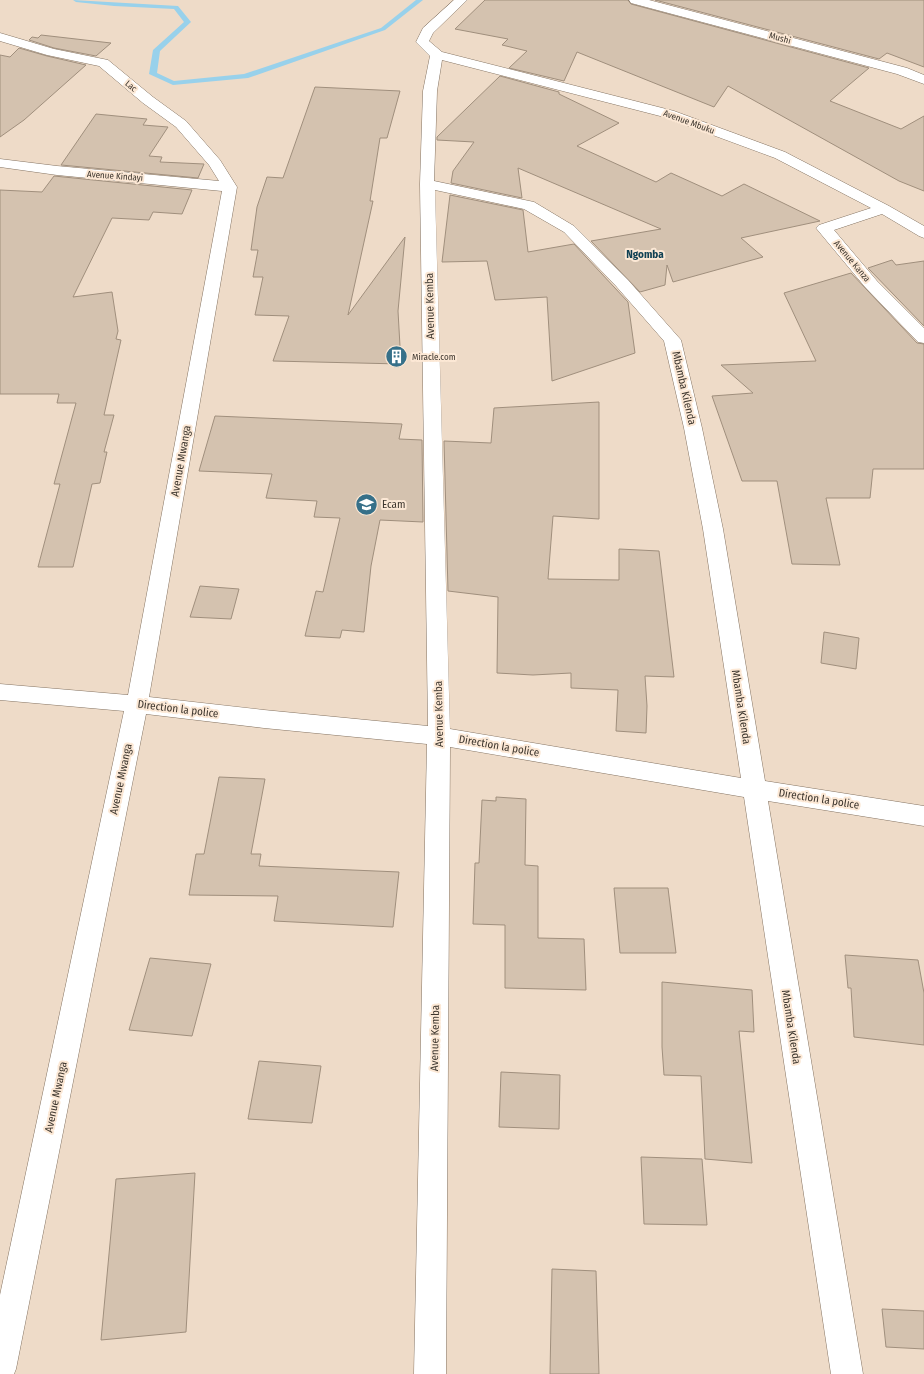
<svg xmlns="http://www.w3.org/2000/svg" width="924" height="1374" font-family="'Fira Sans Condensed',sans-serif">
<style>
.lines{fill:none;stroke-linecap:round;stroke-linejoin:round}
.stream{fill:#98d1eb;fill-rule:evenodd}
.building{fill:#d4c2af;stroke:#a08f7d}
.minor-casing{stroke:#857463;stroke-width:1}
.minor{fill:#fff;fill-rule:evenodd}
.labels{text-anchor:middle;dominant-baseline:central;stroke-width:4;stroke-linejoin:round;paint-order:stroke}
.far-street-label{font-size:9px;fill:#3d362e;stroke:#fce8d5}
.far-poi-label{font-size:9px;fill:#3d362e;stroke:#fce8d5;text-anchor:start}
.far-quarter-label{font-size:11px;font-weight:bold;fill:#0f4053;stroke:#fce8d5}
.street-label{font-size:11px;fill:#3d362e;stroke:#fce8d5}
.poi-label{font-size:11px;fill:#3d362e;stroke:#fce8d5;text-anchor:start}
</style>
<rect width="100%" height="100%" fill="#eedbc8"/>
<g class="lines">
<polygon class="stream" points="73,0 178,6 191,22 160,51 157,73 174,81 244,74 381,28 416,0 423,0 385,30 248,78 173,85 149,74 153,50 184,22 174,9 114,6 76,2"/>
</g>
<g class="building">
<polygon points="485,0 628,0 631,4 869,68 830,101 901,129 924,116 924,191 899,181 728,86 714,107 577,52 564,81 509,68 527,51 502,45 508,39 455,29"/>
<polygon points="655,0 924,0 924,67 887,53 879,59"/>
<polygon points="41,35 111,43 96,56 54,48 29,40 32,37 38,38"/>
<polygon points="19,48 47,56 86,65 24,120 0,137 0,55 10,57"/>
<polygon points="500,76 559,92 559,94 619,123 577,146 656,182 671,173 722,196 744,184 820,221 741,238 763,257 673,282 667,265 665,285 640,292 591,241 661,229 518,168 522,198 451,183 453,171 474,142 437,140 437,137"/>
<polygon points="315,87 400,91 387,138 380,138 370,201 373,201 348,315 405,237 398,311 401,364 273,361 289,316 255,315 263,277 253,277 258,250 251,250 257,207 267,177 283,178"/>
<polygon points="96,114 147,119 143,125 168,127 149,156 162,157 160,162 204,164 198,178 61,165"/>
<polygon points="54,176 192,190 182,214 153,212 149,220 112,218 73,297 112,292 118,331 116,339 121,340 104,415 114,415 104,452 107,452 100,483 92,484 73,567 38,567 60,484 54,484 76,403 57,403 59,394 0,394 0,190 42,192"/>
<polygon points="450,195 523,210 528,252 574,244 628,302 635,353 552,381 547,297 495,300 487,261 442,262"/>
<polygon points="892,260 896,265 924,261 924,326 868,268"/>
<polygon points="851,273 917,343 924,344 924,469 873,469 870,498 826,498 840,565 792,564 777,481 742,481 712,396 753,393 721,365 816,361 784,293"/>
<polygon points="599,402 599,519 553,516 548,579 619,580 619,549 659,551 674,677 645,676 647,706 646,733 616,731 618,690 571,688 571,673 533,675 497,673 498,597 448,591 444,441 491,443 494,408"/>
<polygon points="215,416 402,424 399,439 422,440 423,522 380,520 371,566 364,632 342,630 340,638 305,636 316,591 323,592 340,518 314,517 317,501 266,498 272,474 199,471"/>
<polygon points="200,586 239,589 231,619 190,617"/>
<polygon points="824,632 859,638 856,669 821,663"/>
<polygon points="219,777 265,779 251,854 261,854 259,866 399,872 393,927 274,921 278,896 189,895 196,854 204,854"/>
<polygon points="496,797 526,799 525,865 538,866 538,938 584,939 586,990 505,988 505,925 473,924 475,863 479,863 482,800 496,801"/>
<polygon points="614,888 668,888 676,953 620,953"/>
<polygon points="845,955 918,960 924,993 924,1045 854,1037 851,988 848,988"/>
<polygon points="150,958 211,964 192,1036 129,1030"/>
<polygon points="662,982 752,990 754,1032 739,1031 752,1163 705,1159 701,1076 664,1075 662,1047"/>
<polygon points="259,1061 321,1066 312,1123 248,1119"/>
<polygon points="501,1072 560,1075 559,1129 499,1127"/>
<polygon points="641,1157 702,1159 707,1225 644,1224"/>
<polygon points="195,1173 186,1332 101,1340 116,1179"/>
<polygon points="552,1269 596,1271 599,1374 550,1374"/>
<polygon points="882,1309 924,1311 924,1349 886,1347"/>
</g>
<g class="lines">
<defs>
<g id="minor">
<path d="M454,0H467L433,33L429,41L442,52L674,111L785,152L889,206L924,226V238L919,236L882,214L834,230L877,281L924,328V343L918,342L865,287L816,228L819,225L871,208L775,158L664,117L442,60L437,91L434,181L534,202L574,226L628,280L681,340L702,428L723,529L765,781L924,806V826L768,801L863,1374H831L744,797L450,747L446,1374H414L427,744L264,728L146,714L16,1369L14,1374H0V1295L124,711L0,700V684L128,695L222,191L57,175L0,167V159L57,166L219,181L209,165L176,127L143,103L99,66L47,55L0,41V33L54,49L108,60L153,97L186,121L220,160L237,187L149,697L264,710L428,726L420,184L423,91L430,56L416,42L423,28ZM435,190L524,209L564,232L616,286L664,341L684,428L703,529L741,778L450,729Z"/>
<polygon points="629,0 649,0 907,68 924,75 924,84 897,74 631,3"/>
</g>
</defs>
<use href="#minor" class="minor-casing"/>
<use href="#minor" class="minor"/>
</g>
<defs>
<symbol id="building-disc" viewBox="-11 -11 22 22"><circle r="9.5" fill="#367089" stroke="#fce8d5"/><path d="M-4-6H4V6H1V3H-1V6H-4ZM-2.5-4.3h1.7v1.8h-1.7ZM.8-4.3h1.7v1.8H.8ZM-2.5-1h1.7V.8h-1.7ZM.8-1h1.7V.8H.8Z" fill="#fff"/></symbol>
<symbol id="school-disc" viewBox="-11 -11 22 22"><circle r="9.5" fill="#367089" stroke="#fce8d5"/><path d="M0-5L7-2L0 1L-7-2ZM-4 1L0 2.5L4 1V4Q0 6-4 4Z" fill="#fff"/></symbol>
</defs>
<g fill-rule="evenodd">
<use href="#building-disc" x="384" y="344" width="25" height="25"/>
<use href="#school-disc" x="354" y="492" width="25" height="25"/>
</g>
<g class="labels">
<g class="far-street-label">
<text transform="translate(780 38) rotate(15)">Mushi</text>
<text transform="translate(131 86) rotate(39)">Lac</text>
<text transform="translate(689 122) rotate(20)">Avenue Mbuku</text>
<text transform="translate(115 176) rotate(4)">Avenue Kindayi</text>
<text transform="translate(852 261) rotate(50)">Avenue Kanza</text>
</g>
<g class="far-poi-label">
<text x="412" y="357">Miracle.com</text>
</g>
<g class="far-quarter-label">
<text x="645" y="254">Ngomba</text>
</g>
<g class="street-label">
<text transform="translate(430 306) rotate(-91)">Avenue Kemba</text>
<text transform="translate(684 388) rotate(77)">Mbamba Kilenda</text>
<text transform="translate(181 461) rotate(-80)">Avenue Mwanga</text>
<text transform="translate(741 707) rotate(81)">Mbamba Kilenda</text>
<text transform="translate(178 709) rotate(7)">Direction la police</text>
<text transform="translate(439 714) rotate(-91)">Avenue Kemba</text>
<text transform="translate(499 746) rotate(10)">Direction la police</text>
<text transform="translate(121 779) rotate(-78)">Avenue Mwanga</text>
<text transform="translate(819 799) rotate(9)">Direction la police</text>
<text transform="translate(791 1027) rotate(81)">Mbamba Kilenda</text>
<text transform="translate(435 1038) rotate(-89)">Avenue Kemba</text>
<text transform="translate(56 1097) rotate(-78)">Avenue Mwanga</text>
</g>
<g class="poi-label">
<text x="382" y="504">Ecam</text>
</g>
</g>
</svg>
